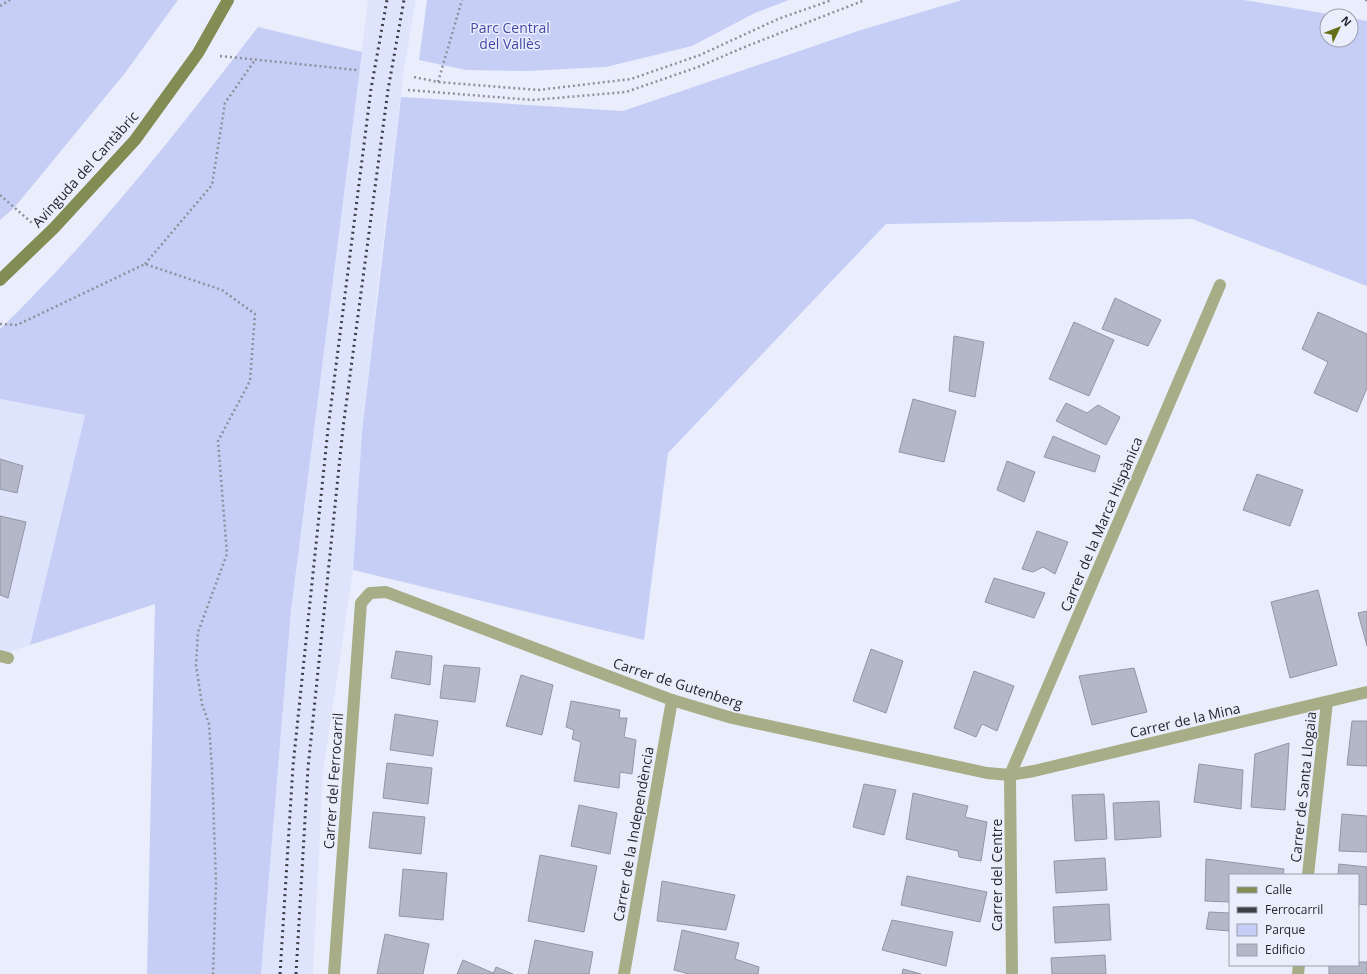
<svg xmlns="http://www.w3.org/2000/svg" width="1367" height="974" font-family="'Open Sans',sans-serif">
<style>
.built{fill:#dfe4fd}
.green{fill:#c6cef6}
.building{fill:#b3b7c8;stroke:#9195a5}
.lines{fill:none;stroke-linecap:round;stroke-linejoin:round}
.path{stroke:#8d909a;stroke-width:2.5;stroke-dasharray:2 3;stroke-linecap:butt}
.street{stroke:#a6ad87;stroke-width:12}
.secondary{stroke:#838c53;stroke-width:12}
.rail{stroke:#3c3d45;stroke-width:3;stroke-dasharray:2 4;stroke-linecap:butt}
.labels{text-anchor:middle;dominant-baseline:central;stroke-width:3;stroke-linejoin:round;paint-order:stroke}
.park-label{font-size:14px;fill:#4349a6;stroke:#eaeefc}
.street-label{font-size:14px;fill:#26272e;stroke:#eaeefc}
</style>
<rect width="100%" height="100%" fill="#eaeefc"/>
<g class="built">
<polygon points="368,0 416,0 404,69 380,267 362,432 353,570 323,773 313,974 261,974 291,611"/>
<polygon points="0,399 85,415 30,645 0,655"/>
</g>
<g class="green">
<polygon points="0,0 178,0 125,73 14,208 0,220"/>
<polygon points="427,0 789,0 755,13 692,46 606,67 526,71 466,70 419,60"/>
<polygon points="962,0 1244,0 1340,16 1327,16 1327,40 1351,40 1351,18 1367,21 1367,286 1192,219 886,224 668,453 644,640 353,570 362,432 401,97 623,111 861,30"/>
<path d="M258,27L362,52L291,611L261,974H147L155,604L30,645L85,415L0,399V329C95,237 177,132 258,27Z"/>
</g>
<g class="building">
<polygon points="1115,298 1161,320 1148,346 1102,329"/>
<polygon points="1318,312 1367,334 1367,388 1357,412 1314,393 1328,362 1302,349"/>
<polygon points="1074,322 1114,340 1089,396 1049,379"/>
<polygon points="954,336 984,342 975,397 949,391"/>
<polygon points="913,399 956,411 944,462 899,452"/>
<polygon points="1066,403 1087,413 1098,405 1120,417 1106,445 1056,421"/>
<polygon points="1053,436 1100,456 1095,472 1044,457"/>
<polygon points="0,459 23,466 17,493 0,489"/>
<polygon points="1007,461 1035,472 1024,502 997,490"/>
<polygon points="1257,474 1303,490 1290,526 1243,510"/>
<polygon points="0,516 26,522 8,598 0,595"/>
<polygon points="1037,531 1068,542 1055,574 1043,567 1033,572 1022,569"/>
<polygon points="994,578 1045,593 1034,618 985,602"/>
<polygon points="1318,590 1337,665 1290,678 1271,602"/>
<polygon points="1367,611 1367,646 1358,613"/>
<polygon points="871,649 903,661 886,713 853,701"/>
<polygon points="396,651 432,656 430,685 391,678"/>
<polygon points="444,665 480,668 475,702 440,698"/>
<polygon points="1134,668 1147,712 1092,725 1079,676"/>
<polygon points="974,671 1014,686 997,731 982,724 976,737 954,728"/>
<polygon points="521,675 553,685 542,735 506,726"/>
<polygon points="571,701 620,710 619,718 627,718 624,737 636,740 632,774 620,772 619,788 574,781 581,742 572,739 574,730 566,727"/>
<polygon points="395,714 438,721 433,756 390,750"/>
<polygon points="1352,721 1367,721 1367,766 1347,765"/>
<polygon points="1289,743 1285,810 1251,807 1255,754"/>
<polygon points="387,763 432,768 428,804 383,798"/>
<polygon points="1199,764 1243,770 1241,809 1194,802"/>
<polygon points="864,784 896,790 884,835 853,827"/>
<polygon points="913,793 968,806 965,817 987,822 981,861 959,857 958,851 906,839"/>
<polygon points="1104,794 1107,839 1075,841 1072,795"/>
<polygon points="1159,801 1161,837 1115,840 1113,803"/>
<polygon points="579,805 617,813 610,854 571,846"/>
<polygon points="373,812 425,817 421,854 369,848"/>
<polygon points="1342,814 1367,816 1367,852 1339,851"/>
<polygon points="540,855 597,866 584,932 528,921"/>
<polygon points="1105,858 1107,890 1056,893 1054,861"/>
<polygon points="1206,859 1284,869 1283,875 1230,875 1230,902 1205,901"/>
<polygon points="1339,864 1367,867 1367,905 1358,904 1358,875 1338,875"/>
<polygon points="403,869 447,873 443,920 399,916"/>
<polygon points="907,876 987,892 980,922 901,905"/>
<polygon points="662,881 735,895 726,930 657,921"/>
<polygon points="1109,904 1111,940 1055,943 1053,907"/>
<polygon points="1209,912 1230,913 1230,931 1206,929"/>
<polygon points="892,920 953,932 946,966 882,950"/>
<polygon points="682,930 739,943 735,959 759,967 758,974 689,974 674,970"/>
<polygon points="385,934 429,944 423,974 377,974"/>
<polygon points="535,940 593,952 589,974 528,974"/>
<polygon points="1105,955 1106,974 1052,974 1051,958"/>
<polygon points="463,960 493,973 493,974 457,974"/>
<polygon points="1358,962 1367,962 1367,974 1329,974 1329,965 1358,965"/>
<polygon points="496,967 513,974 493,974"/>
<polygon points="903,969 921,974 902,974"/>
</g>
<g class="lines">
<g class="path">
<polyline points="1365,0 1367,0"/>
<polyline points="0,6 10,0"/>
<polyline points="220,56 357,70"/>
<polyline points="414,77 438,82 538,90 631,79 700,55 778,19 832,0"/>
<polyline points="438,82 462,0"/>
<polyline points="408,90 533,100 626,92 698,67 747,46 865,0"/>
<polyline points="0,195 32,223"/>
<polyline points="145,264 212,185 225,103 255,60"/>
<polyline points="0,324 17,325 145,264 222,290 255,314 250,381 218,441 227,554 198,632 196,665 202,704 209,724 212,769 216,882 213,974"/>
</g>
<g class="street">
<polyline points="0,656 8,658"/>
<polyline points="1308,875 1327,702"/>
<polyline points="334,974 361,603 370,593 386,592 672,700 732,718 987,773 1010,775 1034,771 1367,692"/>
<polyline points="624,974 672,700"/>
<polyline points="1012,974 1010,775 1220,285"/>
<polyline points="1298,974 1299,965"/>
</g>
<polyline class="secondary" points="0,280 54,228 135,140 198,53 228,0"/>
<g class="rail">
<polyline points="280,974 293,766 328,429 371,89 387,0"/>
<polyline points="296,974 308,768 343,428 388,90 404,0"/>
</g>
</g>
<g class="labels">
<g class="park-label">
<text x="510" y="27">Parc Central<tspan x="510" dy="16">del Vallès</tspan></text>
</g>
<g class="street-label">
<text transform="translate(85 169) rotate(-48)">Avinguda del Cantàbric</text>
<text transform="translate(1101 524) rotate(-67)">Carrer de la Marca Hispànica</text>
<text transform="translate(678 683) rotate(18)">Carrer de Gutenberg</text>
<text transform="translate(1185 720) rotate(-13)">Carrer de la Mina</text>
<text transform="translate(333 781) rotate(-86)">Carrer del Ferrocarril</text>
<text transform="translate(1303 787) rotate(-84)">Carrer de Santa Llogaia</text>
<text transform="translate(633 834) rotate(-80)">Carrer de la Independència</text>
<text transform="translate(996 875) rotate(-90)">Carrer del Centre</text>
</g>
</g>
<rect x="1229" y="874" width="130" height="92" fill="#eaeefc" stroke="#9c9eaa"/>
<rect x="1237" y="887" width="20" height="6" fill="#838c53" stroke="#9c9eaa"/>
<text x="1265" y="894" font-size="12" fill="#26272e">Calle</text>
<rect x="1237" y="907" width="20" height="6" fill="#3c3d45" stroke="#9c9eaa"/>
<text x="1265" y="914" font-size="12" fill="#26272e">Ferrocarril</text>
<rect x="1237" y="924" width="20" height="12" fill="#c6cef6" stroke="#9c9eaa"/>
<text x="1265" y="934" font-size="12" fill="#26272e">Parque</text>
<rect x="1237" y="944" width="20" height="12" fill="#b3b7c8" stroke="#9c9eaa"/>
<text x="1265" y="954" font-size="12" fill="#26272e">Edificio</text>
<g transform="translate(1339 28) rotate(47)"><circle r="19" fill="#eaeefc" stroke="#9c9eaa"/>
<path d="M0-3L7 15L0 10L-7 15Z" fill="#646f17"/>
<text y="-6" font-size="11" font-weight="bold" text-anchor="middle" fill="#26272e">N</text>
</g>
</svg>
